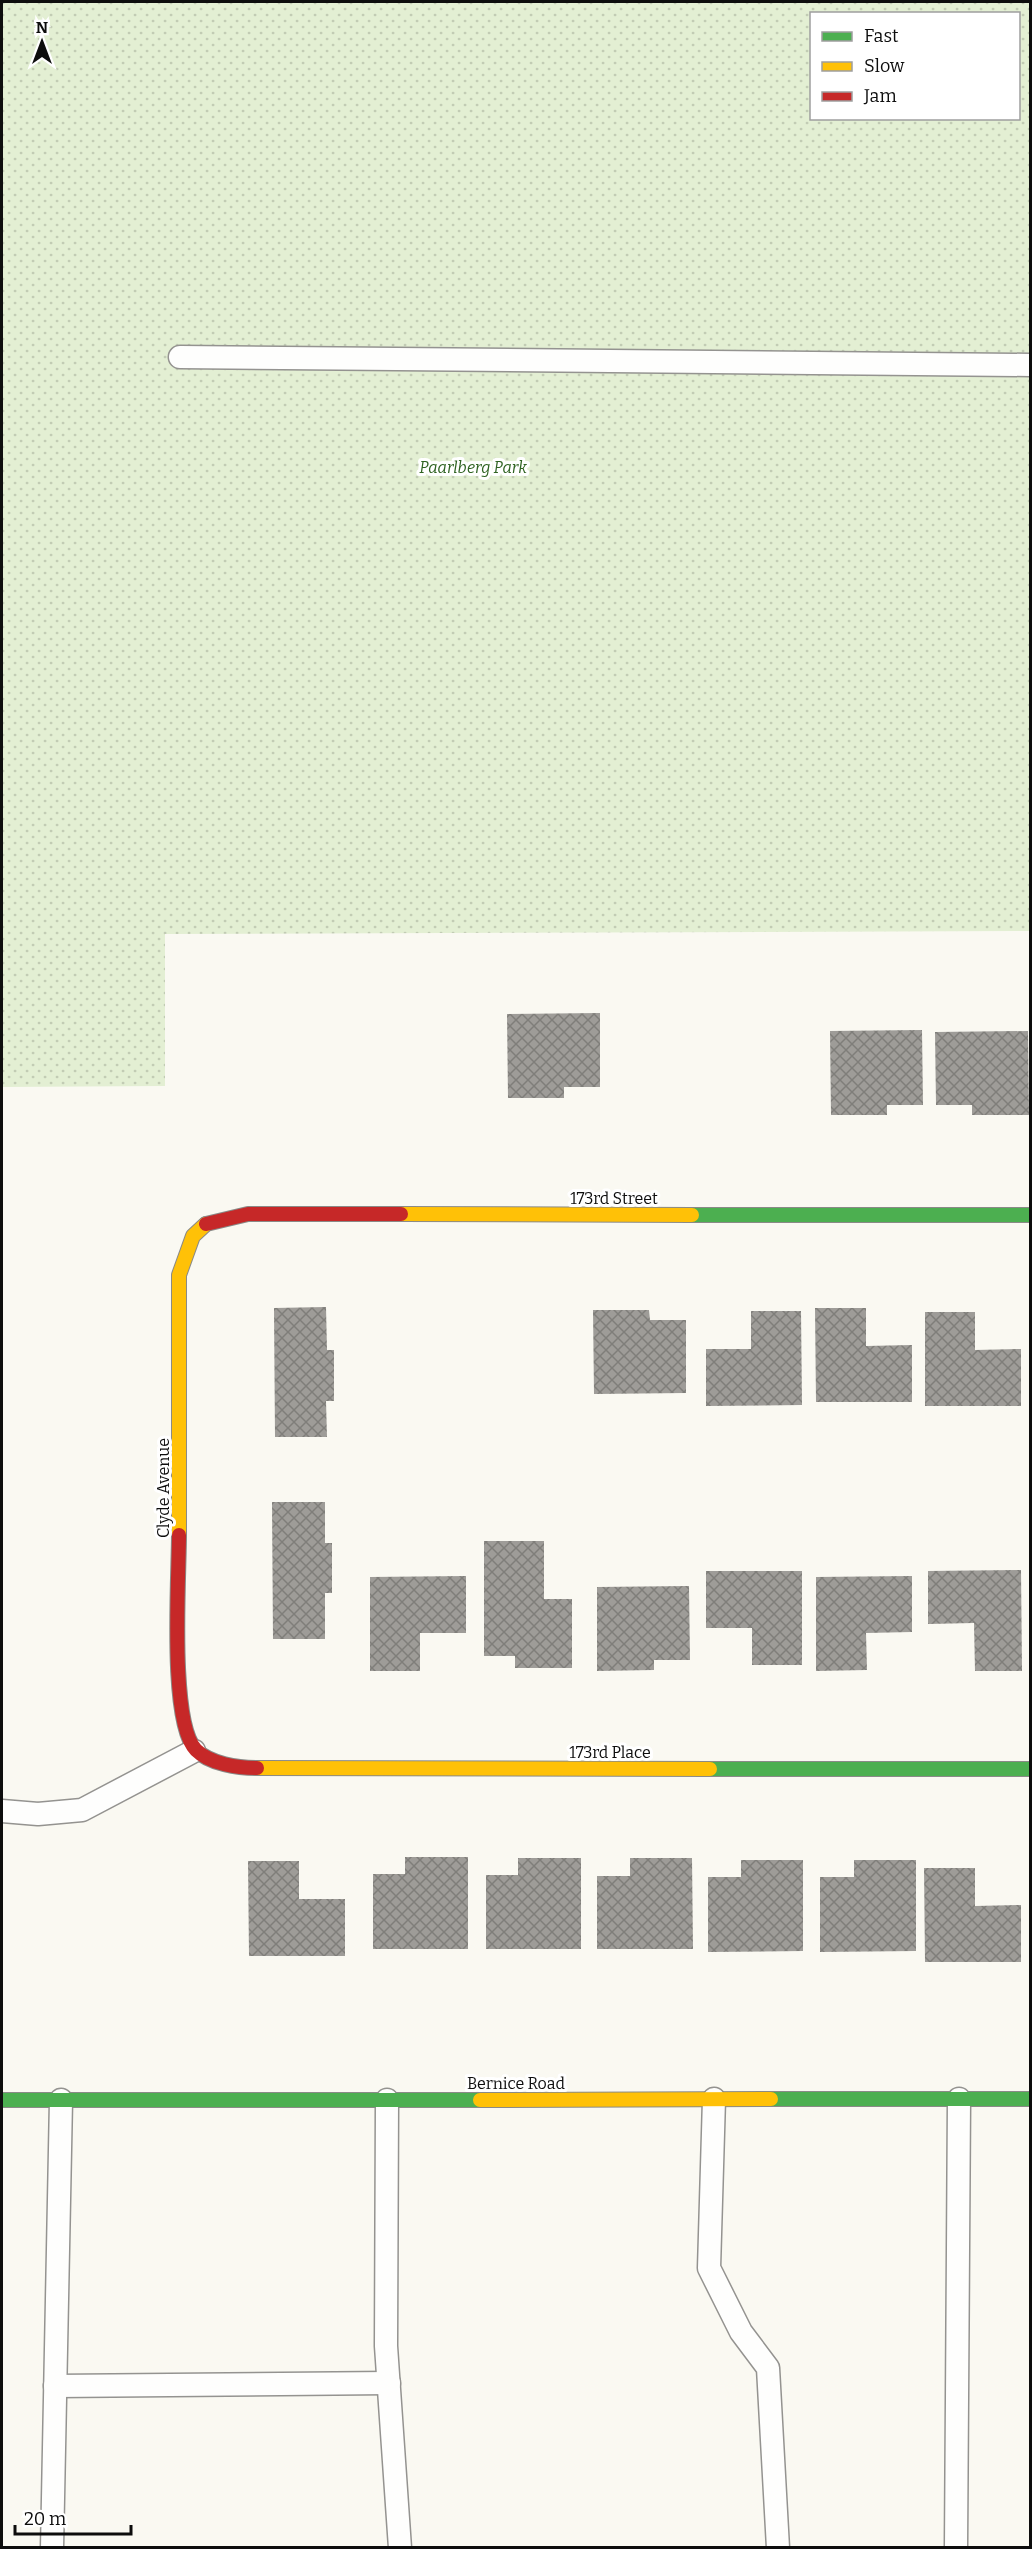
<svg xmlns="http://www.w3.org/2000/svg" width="1032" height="2549" font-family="Bitter,serif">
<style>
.grass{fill:url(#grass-dots);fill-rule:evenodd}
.building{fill:url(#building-cross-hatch)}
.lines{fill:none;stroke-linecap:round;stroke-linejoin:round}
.lane-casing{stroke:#949390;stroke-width:25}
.fast-casing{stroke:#8a8a87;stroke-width:16}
.slow-casing{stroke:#8a8a87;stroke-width:16}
.jam-casing{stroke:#8a8a87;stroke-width:16}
.lane{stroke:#fefefd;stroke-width:22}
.fast{stroke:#4caf50;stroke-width:14}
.slow{stroke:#ffc107;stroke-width:14}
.jam{stroke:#c62828;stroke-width:14}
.labels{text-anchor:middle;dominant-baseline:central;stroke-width:6;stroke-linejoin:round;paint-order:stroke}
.park-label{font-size:16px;font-style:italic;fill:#2e6221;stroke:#fff}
.street-label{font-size:16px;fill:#0d0d0d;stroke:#fff}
</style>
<defs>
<pattern id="grass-dots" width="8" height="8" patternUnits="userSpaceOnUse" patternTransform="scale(1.5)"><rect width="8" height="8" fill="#e3efd3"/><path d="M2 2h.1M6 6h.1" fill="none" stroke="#c2ccb4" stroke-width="1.8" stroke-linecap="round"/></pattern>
<pattern id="building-cross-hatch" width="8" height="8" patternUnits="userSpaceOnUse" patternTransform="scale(1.5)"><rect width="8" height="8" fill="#9e9c98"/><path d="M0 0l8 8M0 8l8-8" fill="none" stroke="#7f7e7a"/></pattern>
</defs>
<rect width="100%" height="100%" fill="#faf9f2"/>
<path class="grass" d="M2,2H1030V931L165,934V1086L2,1087ZM812,14H1018V118H812Z"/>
<g class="building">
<polygon points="600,1013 600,1087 564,1087 564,1098 508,1098 507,1014"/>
<polygon points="922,1030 923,1105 887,1105 887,1115 831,1115 830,1031"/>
<polygon points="1028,1031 1029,1115 972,1115 972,1105 936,1105 935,1032"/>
<polygon points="326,1307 327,1350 334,1350 334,1401 326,1401 327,1437 275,1437 274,1308"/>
<polygon points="815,1308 866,1308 866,1346 912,1345 912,1402 816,1402"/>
<polygon points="593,1310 649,1310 650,1320 686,1320 686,1393 594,1394"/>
<polygon points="751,1311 801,1311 802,1405 706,1406 706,1349 751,1349"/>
<polygon points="925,1312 975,1312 975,1350 1021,1349 1021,1406 925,1406"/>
<polygon points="272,1502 325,1502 325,1543 332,1543 332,1593 325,1593 325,1639 273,1639"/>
<polygon points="484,1541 544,1541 544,1599 572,1599 572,1668 515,1668 515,1656 484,1656"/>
<polygon points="1021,1570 1022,1671 975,1671 974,1623 928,1624 928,1571"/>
<polygon points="706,1571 802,1571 802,1665 752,1665 752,1628 706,1628"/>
<polygon points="466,1576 466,1633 420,1633 420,1671 370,1671 370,1577"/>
<polygon points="912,1576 912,1632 866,1633 867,1670 816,1671 816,1577"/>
<polygon points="689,1586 690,1660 654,1660 654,1670 597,1671 597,1587"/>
<polygon points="405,1857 468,1857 468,1949 373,1949 373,1874 405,1874"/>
<polygon points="518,1858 581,1858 581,1949 486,1949 486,1875 518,1875"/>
<polygon points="630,1858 692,1858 693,1949 597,1949 597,1876 630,1876"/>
<polygon points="741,1860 803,1860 803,1951 708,1952 708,1877 741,1877"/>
<polygon points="854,1860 916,1860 916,1951 820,1952 820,1877 854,1877"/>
<polygon points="248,1861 299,1861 299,1899 345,1899 345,1956 249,1956"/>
<polygon points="924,1868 975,1868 975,1906 1021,1905 1021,1962 925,1962"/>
</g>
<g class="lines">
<defs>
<g id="lane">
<polyline points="180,357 1030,365"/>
<polyline points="2,1811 38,1814 82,1810 194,1751"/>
<polyline points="714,2099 709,2268 741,2332 768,2368 778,2548"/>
<polyline points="387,2100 386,2346 400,2548"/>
<polyline points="55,2386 389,2383"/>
<polyline points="52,2548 61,2100"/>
<polyline points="956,2548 959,2099"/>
</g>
<g id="fast">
<polyline points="692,1215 1030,1215"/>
<polyline points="710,1769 1030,1769"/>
<polyline points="771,2099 1030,2099"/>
<polyline points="2,2100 480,2100"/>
</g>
<g id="slow">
<polyline points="401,1214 692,1215"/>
<polyline points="179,1535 179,1275 193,1236 206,1224"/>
<polyline points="257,1768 710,1769"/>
<polyline points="480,2100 771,2099"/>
</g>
<g id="jam">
<polyline points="206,1224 248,1214 401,1214"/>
<path d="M179,1535C179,1577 169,1723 196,1750C210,1764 238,1768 257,1768"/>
</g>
</defs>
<use href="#lane" class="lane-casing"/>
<use href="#fast" class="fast-casing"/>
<use href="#slow" class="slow-casing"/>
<use href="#jam" class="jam-casing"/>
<use href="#lane" class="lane"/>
<use href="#fast" class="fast"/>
<use href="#slow" class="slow"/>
<use href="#jam" class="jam"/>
</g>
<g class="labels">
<g class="park-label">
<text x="473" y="467">Paarlberg Park</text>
</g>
<g class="street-label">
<text x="614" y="1198">173rd Street</text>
<text transform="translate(163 1488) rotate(-90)">Clyde Avenue</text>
<text x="610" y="1752">173rd Place</text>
<text x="516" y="2083">Bernice Road</text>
</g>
</g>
<rect width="1032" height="2549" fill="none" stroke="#0d0d0d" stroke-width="6"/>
<rect x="810" y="12" width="210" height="108" fill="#ffffff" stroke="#9e9e9e" stroke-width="1.5"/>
<rect x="822" y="32" width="30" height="9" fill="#4caf50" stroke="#9e9e9e" stroke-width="1.5"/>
<text x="864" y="42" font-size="18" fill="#0d0d0d">Fast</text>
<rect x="822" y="62" width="30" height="9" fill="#ffc107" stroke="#9e9e9e" stroke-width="1.5"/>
<text x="864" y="72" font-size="18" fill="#0d0d0d">Slow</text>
<rect x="822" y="92" width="30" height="9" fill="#c62828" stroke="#9e9e9e" stroke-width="1.5"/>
<text x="864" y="102" font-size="18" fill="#0d0d0d">Jam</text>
<g transform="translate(42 42)" stroke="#ffffff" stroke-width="4.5" paint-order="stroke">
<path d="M0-4.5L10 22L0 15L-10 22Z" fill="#0d0d0d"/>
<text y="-9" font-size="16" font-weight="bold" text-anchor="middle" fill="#0d0d0d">N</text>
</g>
<path d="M15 2525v9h116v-9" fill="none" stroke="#0d0d0d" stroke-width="3"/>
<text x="24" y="2525" font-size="18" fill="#0d0d0d" stroke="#ffffff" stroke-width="4.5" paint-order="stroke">20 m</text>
</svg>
